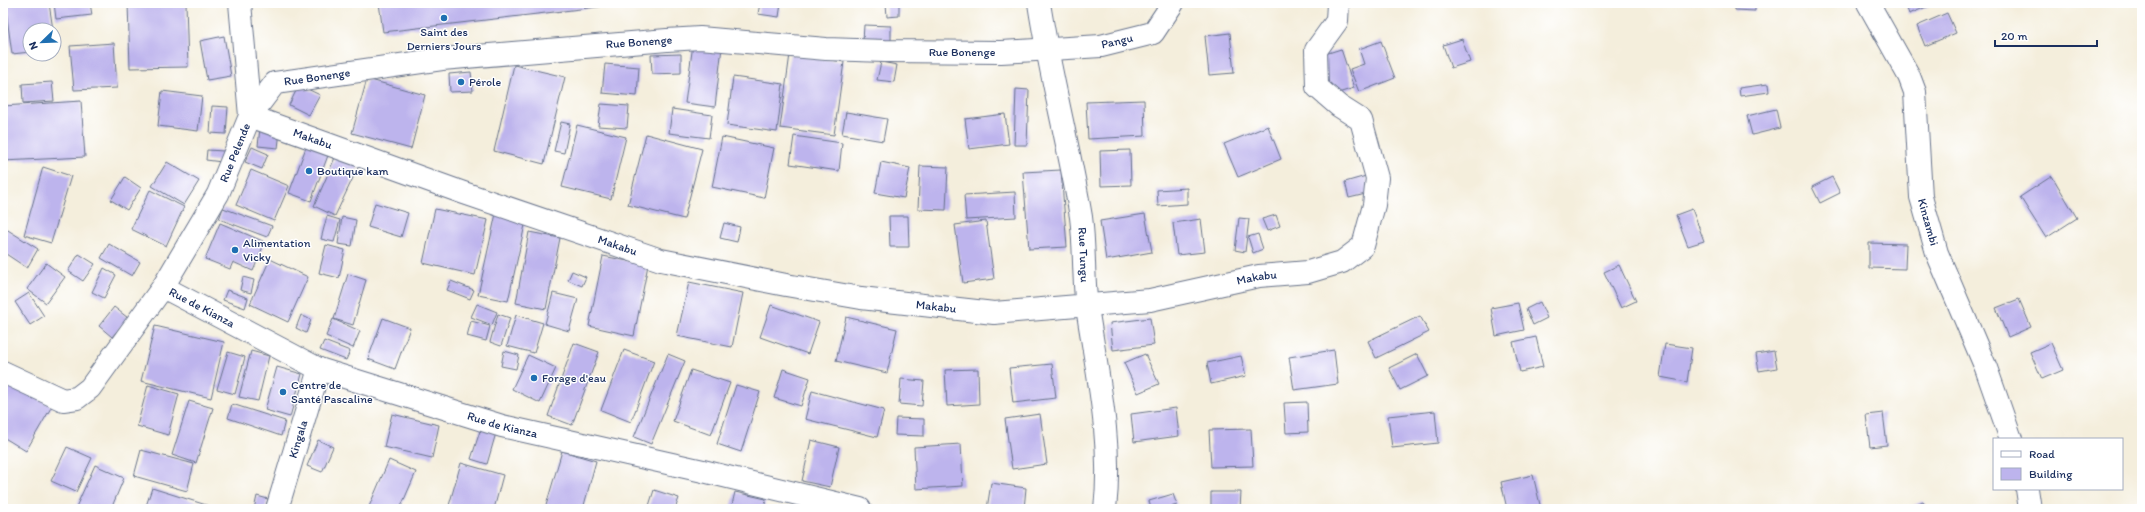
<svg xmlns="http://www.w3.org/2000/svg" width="2145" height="512" font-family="Itim,sans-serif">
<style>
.building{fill:#bdb4ed}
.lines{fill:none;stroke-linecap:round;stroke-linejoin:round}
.minor-casing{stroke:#67728a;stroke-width:24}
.minor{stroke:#fff;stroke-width:22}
.poi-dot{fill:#1f6fb2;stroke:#fff;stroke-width:1.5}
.labels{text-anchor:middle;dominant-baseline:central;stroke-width:3;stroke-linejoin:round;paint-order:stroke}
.poi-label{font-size:12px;fill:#1b2f5e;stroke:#fff;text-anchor:start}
.street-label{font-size:12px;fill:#1b2f5e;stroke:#fff}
</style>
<rect width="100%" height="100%" fill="#fff"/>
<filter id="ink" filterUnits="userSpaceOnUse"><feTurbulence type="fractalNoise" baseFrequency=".025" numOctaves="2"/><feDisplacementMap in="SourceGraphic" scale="8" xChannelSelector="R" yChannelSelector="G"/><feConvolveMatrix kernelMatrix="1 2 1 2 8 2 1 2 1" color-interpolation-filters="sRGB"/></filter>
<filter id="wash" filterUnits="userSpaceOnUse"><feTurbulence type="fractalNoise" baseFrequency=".012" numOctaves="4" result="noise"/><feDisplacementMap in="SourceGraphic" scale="16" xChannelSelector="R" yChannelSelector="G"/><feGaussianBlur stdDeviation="0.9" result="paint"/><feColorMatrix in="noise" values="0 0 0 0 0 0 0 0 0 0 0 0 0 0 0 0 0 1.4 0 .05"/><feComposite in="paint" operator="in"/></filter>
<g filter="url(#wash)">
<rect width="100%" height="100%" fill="#f4eedc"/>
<g id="blocks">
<g class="building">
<polygon points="5,3 49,3 53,30 30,30 30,52 12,54"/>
<polygon points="54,3 90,3 92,15 56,19"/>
<polygon points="128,3 186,3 188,67 130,68"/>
<polygon points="379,3 623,3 623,4 383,32"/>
<polygon points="760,3 781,3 779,17 758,14"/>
<polygon points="886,3 899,3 899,16 887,17"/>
<polygon points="1735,3 1755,3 1755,11 1735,10"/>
<polygon points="1905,3 1928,3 1929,6 1909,14"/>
<polygon points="1947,13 1956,33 1925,46 1917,26"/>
<polygon points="864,25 891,26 891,43 863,42"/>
<polygon points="1230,33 1234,73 1209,75 1205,36"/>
<polygon points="224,36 231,76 207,80 200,41"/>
<polygon points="1462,39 1470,62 1451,68 1443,45"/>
<polygon points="1381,41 1395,78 1359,92 1350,69 1364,64 1359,49"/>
<polygon points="114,43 117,88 74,90 70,46"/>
<polygon points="693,44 722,47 715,107 685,103"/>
<polygon points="1341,49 1354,88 1332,95 1319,56"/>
<polygon points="681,54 681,73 652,74 651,55"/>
<polygon points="790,54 844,62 834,135 780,128"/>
<polygon points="881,62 897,65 894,82 877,80"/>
<polygon points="605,64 639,67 637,96 602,93"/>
<polygon points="514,65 565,77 544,164 494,151"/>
<polygon points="471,72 473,91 450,92 449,74"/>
<polygon points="733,77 783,84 777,132 727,125"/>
<polygon points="367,79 425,95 411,149 352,133"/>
<polygon points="52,82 54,101 23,103 22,84"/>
<polygon points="1768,84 1769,92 1740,96 1739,88"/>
<polygon points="299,85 320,95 309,115 289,105"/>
<polygon points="1016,89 1029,90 1027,145 1014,145"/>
<polygon points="162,91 202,96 198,131 158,126"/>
<polygon points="1144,100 1145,136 1088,139 1086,102"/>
<polygon points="81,101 85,157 3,161 3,106"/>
<polygon points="601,104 629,106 627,128 598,126"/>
<polygon points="212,106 228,107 226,134 210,133"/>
<polygon points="672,109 712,115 709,138 669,133"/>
<polygon points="1776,109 1780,128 1752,135 1747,116"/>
<polygon points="846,112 887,119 883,141 842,134"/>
<polygon points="1005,114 1009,144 969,149 965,119"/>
<polygon points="561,122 570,124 564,153 554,151"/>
<polygon points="577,125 626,137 611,199 562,187"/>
<polygon points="1268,126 1281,159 1238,177 1224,144"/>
<polygon points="260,128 280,131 278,148 258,146"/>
<polygon points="646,134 702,149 684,219 628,205"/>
<polygon points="794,136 842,143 839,171 790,164"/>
<polygon points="722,137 774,148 764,198 712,187"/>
<polygon points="308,142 330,150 311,201 289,193"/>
<polygon points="252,147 268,154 262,169 245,162"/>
<polygon points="207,150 224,151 222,162 206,160"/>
<polygon points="1130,150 1131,185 1101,186 1100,151"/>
<polygon points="337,153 360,163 335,216 314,206"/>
<polygon points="167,162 199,181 184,205 152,186"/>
<polygon points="881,162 910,168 904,198 875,193"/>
<polygon points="920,166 948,167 946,210 918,209"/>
<polygon points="43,167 71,176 51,243 24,235"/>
<polygon points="251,170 289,186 274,221 236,205"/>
<polygon points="1061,170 1067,247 1029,249 1023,172"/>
<polygon points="1366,176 1370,193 1349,198 1345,182"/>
<polygon points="2052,176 2077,218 2046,238 2020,197"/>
<polygon points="125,177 141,188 127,210 111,200"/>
<polygon points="1832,177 1840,193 1820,203 1812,187"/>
<polygon points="1187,188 1187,204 1158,206 1157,190"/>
<polygon points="150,190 184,207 166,246 131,229"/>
<polygon points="1015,192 1016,217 966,220 964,195"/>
<polygon points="375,203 408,213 401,237 368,227"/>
<polygon points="223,208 272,226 267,237 219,219"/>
<polygon points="435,209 488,220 475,275 423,263"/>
<polygon points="497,209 527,216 508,301 478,295"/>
<polygon points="1692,209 1704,241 1688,246 1676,215"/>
<polygon points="1145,214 1152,252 1106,260 1100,221"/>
<polygon points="1276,215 1280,226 1267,231 1262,219"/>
<polygon points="327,216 340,220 334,242 321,239"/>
<polygon points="889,216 908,216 909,247 890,247"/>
<polygon points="342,217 356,220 352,246 338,244"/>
<polygon points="1239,218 1249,219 1245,252 1235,250"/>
<polygon points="1201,219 1205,252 1177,255 1173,223"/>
<polygon points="986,221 994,279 963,283 955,225"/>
<polygon points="220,223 265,242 253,271 233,262 230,269 205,259"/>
<polygon points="724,223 740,227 737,242 720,238"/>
<polygon points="3,227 38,249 27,268 3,252"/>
<polygon points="529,232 560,238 546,309 516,303"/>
<polygon points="1258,234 1263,249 1253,253 1248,237"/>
<polygon points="1869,243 1906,244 1905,269 1869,268"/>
<polygon points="109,244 140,262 132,276 101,258"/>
<polygon points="326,245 345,250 339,278 319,273"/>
<polygon points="79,254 95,264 83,281 68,271"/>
<polygon points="603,256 648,265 634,336 589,326"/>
<polygon points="270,259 308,277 288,322 250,304"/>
<polygon points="46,263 65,277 46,303 27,289"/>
<polygon points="1619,265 1636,301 1621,308 1604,272"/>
<polygon points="104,268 116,275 104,298 92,292"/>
<polygon points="572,271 586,277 582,286 568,280"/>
<polygon points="348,274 366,280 353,325 334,319"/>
<polygon points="243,277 254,280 251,293 240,290"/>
<polygon points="451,281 474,290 470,299 447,290"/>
<polygon points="689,282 743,293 732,347 677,336"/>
<polygon points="227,290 248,298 245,308 223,300"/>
<polygon points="29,293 44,316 30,325 15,302"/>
<polygon points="553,293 578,299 569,331 545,324"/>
<polygon points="2019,299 2031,327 2008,337 1996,308"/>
<polygon points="1540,302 1547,318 1533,325 1526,309"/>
<polygon points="1518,303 1524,330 1496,336 1491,308"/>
<polygon points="477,304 497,312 492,325 471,317"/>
<polygon points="771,305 819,322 808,354 760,337"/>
<polygon points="114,307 128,318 112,337 99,326"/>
<polygon points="498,314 510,318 501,346 490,342"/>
<polygon points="301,315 311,320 306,333 296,328"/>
<polygon points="516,315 543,323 534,353 507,346"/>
<polygon points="1420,316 1429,332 1376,358 1368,341"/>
<polygon points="846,317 897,329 887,373 836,361"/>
<polygon points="383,318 410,328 395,369 368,359"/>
<polygon points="1150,318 1154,345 1113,350 1110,323"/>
<polygon points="333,319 360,331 353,348 326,336"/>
<polygon points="471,321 490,326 486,341 467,336"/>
<polygon points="155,326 224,342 211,398 141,381"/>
<polygon points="1536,337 1543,367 1520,372 1513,342"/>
<polygon points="324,341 350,351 346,360 320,350"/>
<polygon points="574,343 599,352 572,425 548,416"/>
<polygon points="2051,343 2063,370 2042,379 2030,352"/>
<polygon points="1665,344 1692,348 1687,382 1660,377"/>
<polygon points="624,350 654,361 631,422 601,410"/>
<polygon points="1334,350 1338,384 1294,390 1289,357"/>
<polygon points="251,351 269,356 258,401 239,397"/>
<polygon points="504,351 519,355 516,369 501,366"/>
<polygon points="1774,351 1777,368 1759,371 1756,354"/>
<polygon points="228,352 245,357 235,394 217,389"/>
<polygon points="668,354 685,361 651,444 634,437"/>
<polygon points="1145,354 1159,384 1138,393 1124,363"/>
<polygon points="1417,354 1428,376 1400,390 1389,368"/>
<polygon points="528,355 556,368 540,403 512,389"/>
<polygon points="1241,356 1246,376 1211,384 1207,363"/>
<polygon points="1052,364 1056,398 1013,403 1009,368"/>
<polygon points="277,367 302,374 290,417 265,410"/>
<polygon points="783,369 810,378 801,406 774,398"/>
<polygon points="978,369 979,404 947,406 945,370"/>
<polygon points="691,370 730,383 711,435 673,421"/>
<polygon points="3,377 52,406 26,451 3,437"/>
<polygon points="901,379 924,381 922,406 899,404"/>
<polygon points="148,385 179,394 168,435 137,426"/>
<polygon points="736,385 760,392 741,452 717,444"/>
<polygon points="812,391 884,410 877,437 805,419"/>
<polygon points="189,401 213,408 196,463 172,455"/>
<polygon points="1307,402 1308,432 1286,433 1284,403"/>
<polygon points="232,404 285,421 281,436 228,418"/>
<polygon points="1176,408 1179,436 1134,442 1131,414"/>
<polygon points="1435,411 1438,443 1392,448 1388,416"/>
<polygon points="1883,413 1887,445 1870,447 1866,415"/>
<polygon points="392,414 439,425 432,458 384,447"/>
<polygon points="1040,414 1047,464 1012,469 1005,419"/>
<polygon points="896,418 924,419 924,436 895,435"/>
<polygon points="481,428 496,433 487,464 471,459"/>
<polygon points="1251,429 1253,466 1211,467 1209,430"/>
<polygon points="318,440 333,447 322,472 307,466"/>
<polygon points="811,440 839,447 830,487 802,481"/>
<polygon points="961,444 963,486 916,489 914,447"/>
<polygon points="67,447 92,458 76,492 51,481"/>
<polygon points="141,450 194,464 187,491 134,476"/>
<polygon points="562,451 596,461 583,509 545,509"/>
<polygon points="389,460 416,472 400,509 368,509"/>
<polygon points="461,463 503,475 494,509 448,509"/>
<polygon points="95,465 124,478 111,509 80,509 76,507"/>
<polygon points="1533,475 1541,509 1507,509 1501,482"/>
<polygon points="991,483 1026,488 1024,509 987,509"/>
<polygon points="152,488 219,509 145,509"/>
<polygon points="654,490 679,498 675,509 648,509"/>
<polygon points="735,492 766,499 764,509 731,509"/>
<polygon points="1211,492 1241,492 1240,509 1211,509"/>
<polygon points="1173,494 1177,505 1164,509 1151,509 1149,501"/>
<polygon points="257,496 268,499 265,509 254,509"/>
<polygon points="1923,501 1928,509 1906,509"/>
</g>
</g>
</g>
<g filter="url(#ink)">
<use href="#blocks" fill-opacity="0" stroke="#67728a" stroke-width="1"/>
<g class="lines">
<defs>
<g id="minor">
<path id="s1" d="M1039,3C1050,75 1069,145 1081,217C1085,247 1083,278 1087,307C1097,373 1113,442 1105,509"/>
<path id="s2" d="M1173,3L1153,33L1101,46L1001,52L885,51L826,49L700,38L667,40L442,59L275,83L250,116L461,192L661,260L786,285L861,298L994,313L1150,300L1259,276L1308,272L1342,262L1363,246L1374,205L1377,178L1361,120L1339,106L1317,87L1316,50L1337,21L1338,3"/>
<path id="s3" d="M1868,3L1909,76L1915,92L1921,197L1937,253L1986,368L2011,439"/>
<path id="s4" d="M163,287L319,369L502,426L703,471L860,509"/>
<path id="s5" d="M3,372L63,400L77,398L90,388L163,287L218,194L250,116L240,3"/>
<polyline points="2027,489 2030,509"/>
<path id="s6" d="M277,509L319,369"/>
</g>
</defs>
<use href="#minor" class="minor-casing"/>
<use href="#minor" class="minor"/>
</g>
</g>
<g class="poi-dot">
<circle cx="444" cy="18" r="4"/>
<circle cx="461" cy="82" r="4"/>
<circle cx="309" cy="171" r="4"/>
<circle cx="235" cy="250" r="4"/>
<circle cx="534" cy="378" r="4"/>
<circle cx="283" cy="392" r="4"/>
</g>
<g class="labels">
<g class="poi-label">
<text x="444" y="32" text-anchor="middle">Saint des<tspan x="444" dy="14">Derniers Jours</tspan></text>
<text x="469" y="82">Pérole</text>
<text x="317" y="171">Boutique kam</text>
<text x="243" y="243">Alimentation<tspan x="243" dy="14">Vicky</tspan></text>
<text x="542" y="378">Forage d'eau</text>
<text x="291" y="385">Centre de<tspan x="291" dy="14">Santé Pascaline</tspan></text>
</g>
<g class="street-label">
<text transform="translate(1117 41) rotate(-13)">Pangu</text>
<text transform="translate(639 42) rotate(-4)">Rue Bonenge</text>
<text x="962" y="52">Rue Bonenge</text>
<text transform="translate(317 77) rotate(-8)">Rue Bonenge</text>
<text stroke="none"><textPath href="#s2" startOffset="1027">Makabu</textPath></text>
<text stroke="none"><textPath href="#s5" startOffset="374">Rue Pelende</textPath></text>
<text stroke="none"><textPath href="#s3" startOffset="232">Kinzambi</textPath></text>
<text stroke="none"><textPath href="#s2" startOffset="1350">Makabu</textPath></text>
<text stroke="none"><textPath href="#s1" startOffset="256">Rue Tungu</textPath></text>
<text stroke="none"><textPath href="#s2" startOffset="1999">Makabu</textPath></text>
<text stroke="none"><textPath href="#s2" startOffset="1675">Makabu</textPath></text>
<text stroke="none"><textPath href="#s4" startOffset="44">Rue de Kianza</textPath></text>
<text stroke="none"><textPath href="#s4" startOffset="368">Rue de Kianza</textPath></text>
<text stroke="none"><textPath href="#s6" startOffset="73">Kingala</textPath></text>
</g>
</g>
<rect width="2145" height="512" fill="none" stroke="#fff" stroke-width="16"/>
<rect x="1993" y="438" width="130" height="52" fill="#ffffff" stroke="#a4acbf"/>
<rect x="2001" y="451" width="20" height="6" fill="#ffffff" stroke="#a4acbf"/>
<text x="2029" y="458" font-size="12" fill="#1b2f5e">Road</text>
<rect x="2001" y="468" width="20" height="12" fill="#bdb4ed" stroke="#a4acbf"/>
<text x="2029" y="478" font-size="12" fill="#1b2f5e">Building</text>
<g transform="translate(42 42) rotate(247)"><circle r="19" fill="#ffffff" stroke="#a4acbf"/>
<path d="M0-3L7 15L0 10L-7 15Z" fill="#1f6fb2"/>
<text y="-6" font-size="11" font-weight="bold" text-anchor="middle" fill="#1b2f5e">N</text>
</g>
<path d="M1995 40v6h102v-6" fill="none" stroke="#1b2f5e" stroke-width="2"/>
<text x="2001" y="40" font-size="12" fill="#1b2f5e" stroke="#ffffff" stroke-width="3" paint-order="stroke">20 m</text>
</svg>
